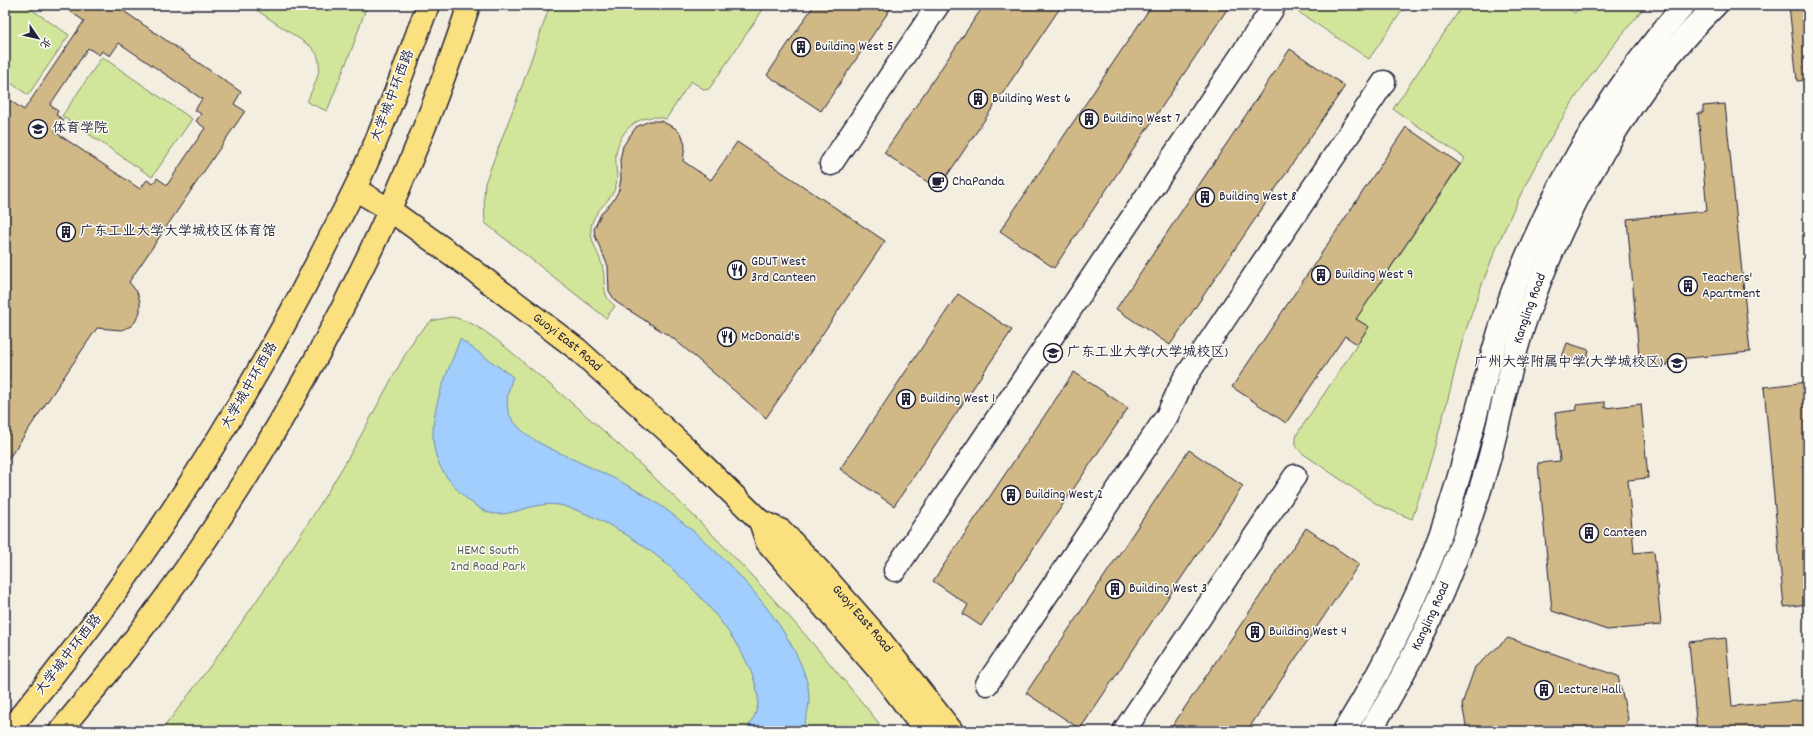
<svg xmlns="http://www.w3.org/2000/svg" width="1813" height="736" font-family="Dekko,'LXGW WenKai TC',sans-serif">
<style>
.green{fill:#d2e69b;stroke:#7a846b}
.water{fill:#a1cefc;stroke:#6e89af}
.building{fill:#d0b887;stroke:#22223b;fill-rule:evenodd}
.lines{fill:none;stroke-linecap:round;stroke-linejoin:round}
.minor-casing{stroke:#22223b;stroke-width:25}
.major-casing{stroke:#22223b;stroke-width:25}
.minor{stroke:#fdfcf7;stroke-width:22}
.major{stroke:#fbe080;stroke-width:22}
.labels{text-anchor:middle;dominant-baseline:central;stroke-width:3;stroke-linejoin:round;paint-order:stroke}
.poi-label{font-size:14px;fill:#22223b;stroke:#fdfcf7;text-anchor:start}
.street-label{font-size:14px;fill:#22223b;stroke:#fdfcf7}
.park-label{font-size:14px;fill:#575d58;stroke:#fdfcf7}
</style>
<rect width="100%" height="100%" fill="#f4eee1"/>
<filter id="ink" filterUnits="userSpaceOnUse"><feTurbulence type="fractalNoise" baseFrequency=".025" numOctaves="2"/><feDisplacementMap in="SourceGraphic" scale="8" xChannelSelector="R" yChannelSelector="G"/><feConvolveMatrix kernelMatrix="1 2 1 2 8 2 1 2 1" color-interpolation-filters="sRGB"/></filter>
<g filter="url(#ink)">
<g class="green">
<polygon points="5,5 25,5 69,35 28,95 5,79"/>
<path d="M249,5H367L353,46L327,111L307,102C314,84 329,62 310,46Z"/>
<path d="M550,5H766L709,89L705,90L691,81L666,119C642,111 619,129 616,154C615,164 618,175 616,185C613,200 596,208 592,223C587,240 601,254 603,270C605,278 603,289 607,297C609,301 612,303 615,306L606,318L485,223L484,197L485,183L523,83Z"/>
<polygon points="1288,5 1406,5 1369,59"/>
<path d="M1463,5H1563L1575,13L1580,5H1646C1630,25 1614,44 1599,64C1540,144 1497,236 1466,330C1459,350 1455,371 1450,391C1438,434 1427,477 1412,519L1378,505L1302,453C1295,447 1295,442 1297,434L1369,327L1356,319L1465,158L1393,109Z"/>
<polygon points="102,57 192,119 152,177 62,116"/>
<path d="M451,317C479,320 514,355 536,373C667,481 780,598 885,731H161C224,650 282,567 335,480C364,433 388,383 416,336L431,321Z"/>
</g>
<path class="water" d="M460,339L513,377C507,393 503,410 515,423C527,438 545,446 562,454C589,467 616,478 641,493C699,527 794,619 808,687C811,702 807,717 802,731H746C752,721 759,710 758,697C753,654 704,597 672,569C644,543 600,516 563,506C535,498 509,521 487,512C471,505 456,490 446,476C416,434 445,381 460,339Z"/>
<g class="building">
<path d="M61,5H115L241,92L234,104L245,111L129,282L137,292L140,302V312L135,322L131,326L122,330L97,328L5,464V97L24,110L84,21ZM119,43L202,99L195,110L201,114L196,121L205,128L167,185L157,178L153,184L147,180L140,189L55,132L64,120L56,115L58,111L50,105L88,48L99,55L102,51L110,56Z"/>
<polygon points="814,5 893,5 821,111 767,75"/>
<polygon points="984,5 1062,5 938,189 884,153"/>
<polygon points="1152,5 1230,5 1054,268 1000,231"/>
<polygon points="1789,5 1808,5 1808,80 1797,81"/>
<polygon points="1290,49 1345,86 1170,345 1116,309"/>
<polygon points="1725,104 1750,352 1668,360 1668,365 1640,367 1627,219 1707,211 1698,113 1703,113 1703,106"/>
<polygon points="649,121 661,121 675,128 682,135 685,145 683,161 711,180 737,142 885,241 766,418 674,339 616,302 609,291 608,266 595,236 594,229 601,214 613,201 619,190 621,178 620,160 623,146 636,127"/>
<polygon points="1406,127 1460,164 1356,319 1369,327 1357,344 1345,336 1286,423 1232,387"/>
<polygon points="958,294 1012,330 894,506 840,469"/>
<polygon points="1567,343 1589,350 1585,364 1562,357"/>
<polygon points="1074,372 1128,408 981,626 963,614 968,605 933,581"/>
<polygon points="1808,382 1808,604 1784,607 1764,387"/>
<polygon points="1605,402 1605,408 1641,404 1648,478 1628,480 1634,553 1654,551 1661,625 1607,630 1552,611 1538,463 1560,461 1555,413 1577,410 1576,405"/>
<polygon points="1189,450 1243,486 1080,729 1026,693"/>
<polygon points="1306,528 1359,564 1247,731 1169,731"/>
<polygon points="1508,638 1618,676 1628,719 1624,731 1467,731 1462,704 1475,667"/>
<polygon points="1726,638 1732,706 1808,700 1808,727 1758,731 1697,731 1689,642"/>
</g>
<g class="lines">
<defs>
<g id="minor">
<polyline points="831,164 938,5"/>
<polyline points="895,570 1273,8"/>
<polyline points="987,684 1167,416 1183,381 1384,82"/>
<polyline points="1124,731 1295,476"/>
<path d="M1344,731C1390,657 1428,579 1453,496C1475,426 1489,354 1515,285C1555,182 1612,88 1684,5"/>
<path id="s1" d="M1370,731C1422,648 1461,557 1488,463C1502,413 1510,362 1528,313C1567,203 1632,87 1716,5"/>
</g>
<g id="major">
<path id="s2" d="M355,189L390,210L465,264L577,349L686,448L760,521L782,531L821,572L878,637L952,731"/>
<polyline points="760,521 767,542 882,674 925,731"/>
<path d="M8,731C134,580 241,415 329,239C341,216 353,194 363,171C388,117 407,60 428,5"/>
<path d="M60,731C78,708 98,686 116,663C270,467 391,241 469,5"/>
</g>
</defs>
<use href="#minor" class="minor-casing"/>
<use href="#major" class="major-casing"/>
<use href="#minor" class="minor"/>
<use href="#major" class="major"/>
</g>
</g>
<defs>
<symbol id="building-ring" viewBox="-11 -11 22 22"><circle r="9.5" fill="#fdfcf7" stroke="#22223b" stroke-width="1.5"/><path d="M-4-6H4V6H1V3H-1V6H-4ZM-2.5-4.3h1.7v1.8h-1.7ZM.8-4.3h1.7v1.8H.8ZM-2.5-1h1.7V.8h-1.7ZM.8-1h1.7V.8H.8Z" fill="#22223b"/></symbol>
<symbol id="university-ring" viewBox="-11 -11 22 22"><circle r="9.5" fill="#fdfcf7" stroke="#22223b" stroke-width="1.5"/><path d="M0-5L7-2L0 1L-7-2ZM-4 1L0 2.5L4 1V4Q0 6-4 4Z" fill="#22223b"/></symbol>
<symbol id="cafe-ring" viewBox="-11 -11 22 22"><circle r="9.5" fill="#fdfcf7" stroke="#22223b" stroke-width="1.5"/><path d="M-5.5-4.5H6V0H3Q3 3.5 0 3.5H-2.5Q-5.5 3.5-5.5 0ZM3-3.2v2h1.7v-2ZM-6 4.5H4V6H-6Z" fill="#22223b"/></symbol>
<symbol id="restaurant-ring" viewBox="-11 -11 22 22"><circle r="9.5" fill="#fdfcf7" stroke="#22223b" stroke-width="1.5"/><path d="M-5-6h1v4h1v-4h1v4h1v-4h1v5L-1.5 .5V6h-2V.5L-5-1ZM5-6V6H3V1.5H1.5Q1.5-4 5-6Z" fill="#22223b"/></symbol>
<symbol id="school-ring" viewBox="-11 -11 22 22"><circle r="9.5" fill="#fdfcf7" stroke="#22223b" stroke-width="1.5"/><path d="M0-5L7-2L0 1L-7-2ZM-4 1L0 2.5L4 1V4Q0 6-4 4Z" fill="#22223b"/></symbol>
</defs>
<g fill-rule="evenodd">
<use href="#building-ring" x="790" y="36" width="22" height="22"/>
<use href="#building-ring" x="967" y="88" width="22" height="22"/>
<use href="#building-ring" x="1078" y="108" width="22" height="22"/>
<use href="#university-ring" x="27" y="118" width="22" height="22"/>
<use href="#cafe-ring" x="927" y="171" width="22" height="22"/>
<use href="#building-ring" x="1194" y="186" width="22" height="22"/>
<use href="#building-ring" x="55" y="221" width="22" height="22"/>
<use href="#restaurant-ring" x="726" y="259" width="22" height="22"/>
<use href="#building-ring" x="1310" y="264" width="22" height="22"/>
<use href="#building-ring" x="1677" y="275" width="22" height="22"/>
<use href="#restaurant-ring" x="716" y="326" width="22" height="22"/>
<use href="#university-ring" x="1042" y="342" width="22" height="22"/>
<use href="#school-ring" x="1666" y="352" width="22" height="22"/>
<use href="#building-ring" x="895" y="388" width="22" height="22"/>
<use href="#building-ring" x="1000" y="484" width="22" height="22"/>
<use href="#building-ring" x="1578" y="522" width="22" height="22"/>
<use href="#building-ring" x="1104" y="578" width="22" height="22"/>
<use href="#building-ring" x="1244" y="621" width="22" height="22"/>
<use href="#building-ring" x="1533" y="679" width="22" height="22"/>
</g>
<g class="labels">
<g class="poi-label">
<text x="815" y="47">Building West 5</text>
<text x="992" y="99">Building West 6</text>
<text x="1103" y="119">Building West 7</text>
<text x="52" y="129">体育学院</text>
<text x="952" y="182">ChaPanda</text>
<text x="1219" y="197">Building West 8</text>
<text x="80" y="232">广东工业大学大学城校区体育馆</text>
<text x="751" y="262">GDUT West<tspan x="751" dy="16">3rd Canteen</tspan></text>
<text x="1335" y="275">Building West 9</text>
<text x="1702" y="278">Teachers'<tspan x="1702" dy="16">Apartment</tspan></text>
<text x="741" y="337">McDonald's</text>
<text x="1067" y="353">广东工业大学(大学城校区)</text>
<text x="1663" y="363" text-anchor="end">广州大学附属中学(大学城校区)</text>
<text x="920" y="399">Building West 1</text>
<text x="1025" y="495">Building West 2</text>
<text x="1603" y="533">Canteen</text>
<text x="1129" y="589">Building West 3</text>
<text x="1269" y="632">Building West 4</text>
<text x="1558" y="690">Lecture Hall</text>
</g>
<g class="street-label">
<text transform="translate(393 96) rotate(-69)">大学城中环西路</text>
<text stroke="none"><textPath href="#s1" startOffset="454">Kangling Road</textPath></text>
<text stroke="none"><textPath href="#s2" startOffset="262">Guoyi East Road</textPath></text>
<text transform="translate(250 386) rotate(-60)">大学城中环西路</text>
<text stroke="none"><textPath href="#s1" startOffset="130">Kangling Road</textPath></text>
<text stroke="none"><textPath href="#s2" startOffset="668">Guoyi East Road</textPath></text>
<text transform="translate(69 655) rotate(-52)">大学城中环西路</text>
</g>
<g class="park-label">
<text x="488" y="551">HEMC South<tspan x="488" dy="16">2nd Road Park</tspan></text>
</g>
</g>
<rect width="1813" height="736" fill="none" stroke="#fdfcf7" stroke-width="20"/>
<rect x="10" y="10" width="1793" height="716" fill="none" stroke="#22223b" stroke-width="1.5" filter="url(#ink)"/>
<g transform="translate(38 38) rotate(124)" stroke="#fdfcf7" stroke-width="3" paint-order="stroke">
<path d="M0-3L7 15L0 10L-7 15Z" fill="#22223b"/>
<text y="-6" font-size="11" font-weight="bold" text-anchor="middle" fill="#22223b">北</text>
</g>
</svg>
